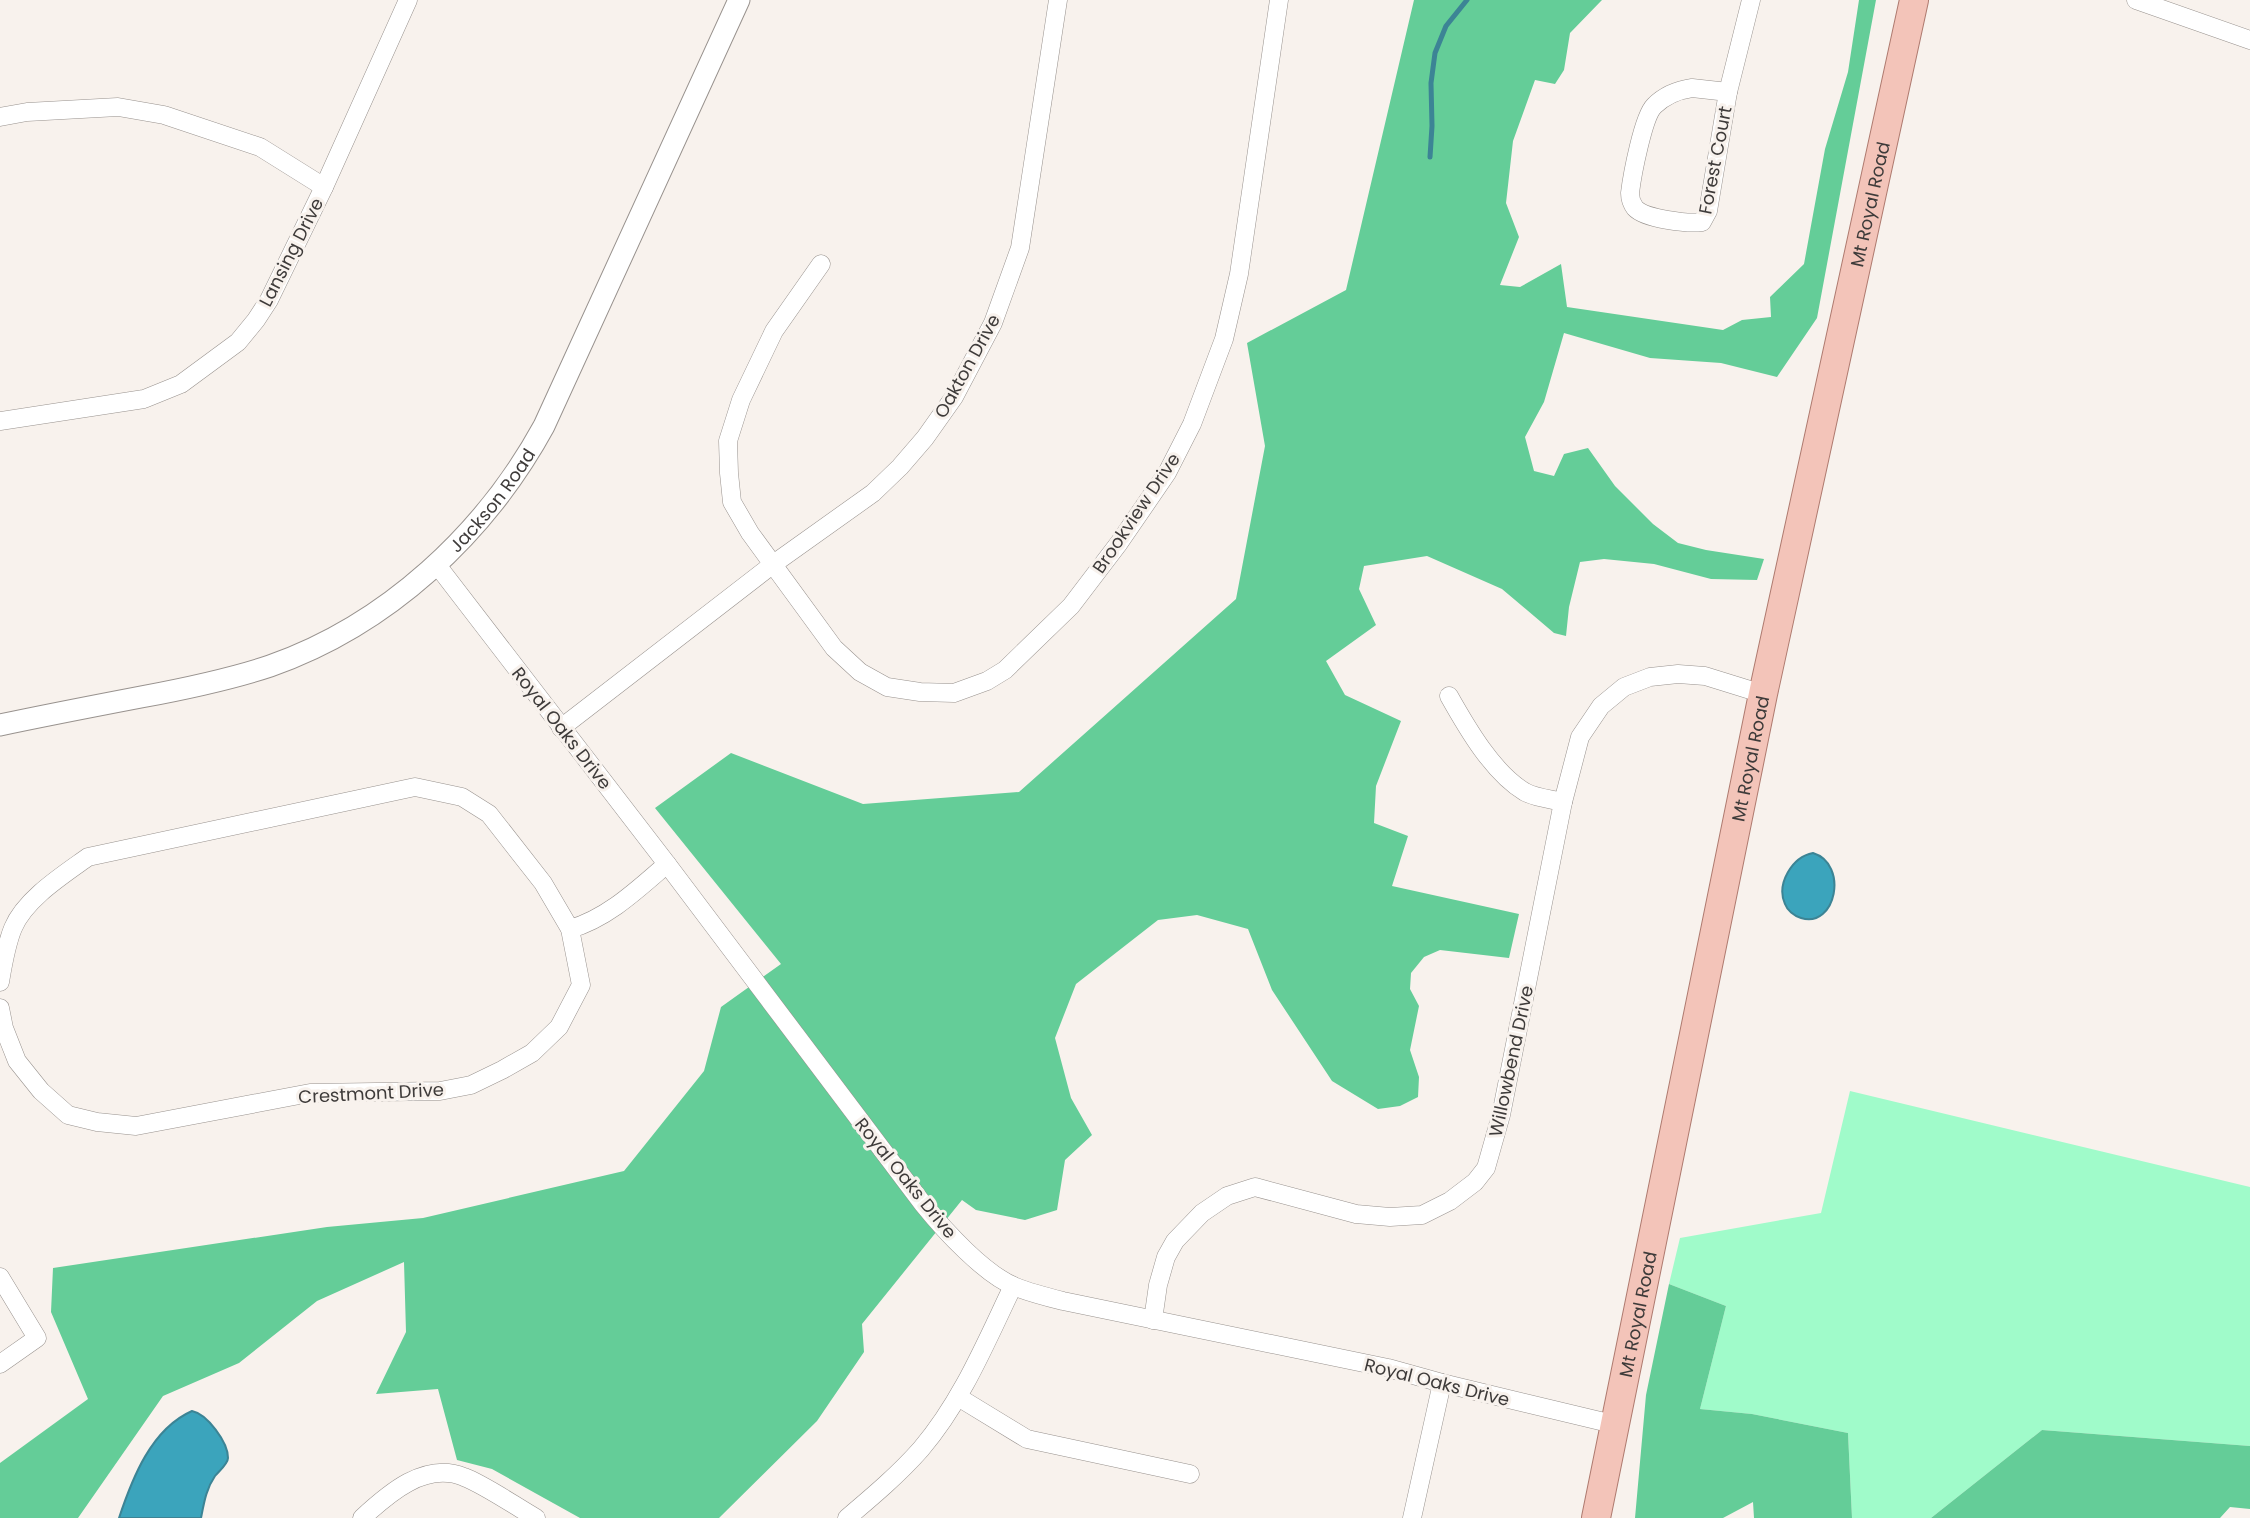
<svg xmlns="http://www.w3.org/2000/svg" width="2250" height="1518" font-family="Poppins,sans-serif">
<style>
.green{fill:#a0fbca}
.forest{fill:#64cd98}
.water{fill:#3ba4bc;stroke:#3c8495;stroke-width:2}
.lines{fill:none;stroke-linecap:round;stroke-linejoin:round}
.stream{stroke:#3c8495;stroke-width:5}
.minor-casing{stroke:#98928e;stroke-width:19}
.tertiary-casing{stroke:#98928e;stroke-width:23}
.primary-casing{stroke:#ae7a6f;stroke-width:30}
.minor{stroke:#fff;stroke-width:18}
.tertiary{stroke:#fff;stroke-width:21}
.primary{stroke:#f3c4b9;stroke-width:28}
.labels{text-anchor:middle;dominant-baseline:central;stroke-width:6;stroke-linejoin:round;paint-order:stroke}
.street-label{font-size:18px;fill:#3e3b3a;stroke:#f8f2ed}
</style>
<rect width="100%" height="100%" fill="#f8f2ed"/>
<polygon class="green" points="1850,1091 2250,1187 2250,1446 2042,1430 1931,1518 1852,1518 1848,1433 1752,1414 1700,1409 1726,1306 1669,1284 1680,1238 1821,1213"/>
<g class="forest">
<polygon points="1414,0 1602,0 1570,33 1564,70 1555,84 1535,80 1513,141 1506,203 1519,237 1500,285 1520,287 1561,264 1567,307 1723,330 1742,320 1771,317 1770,297 1804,264 1825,149 1848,72 1859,0 1876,0 1817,318 1777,377 1721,363 1650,358 1564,333 1544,402 1525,437 1534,471 1554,476 1564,454 1588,448 1615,486 1653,524 1678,543 1706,550 1764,559 1757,580 1711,579 1654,564 1604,559 1580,562 1569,607 1566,636 1554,633 1502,589 1427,556 1364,566 1359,589 1376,625 1326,661 1345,695 1401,721 1376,786 1374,823 1408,836 1392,886 1519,914 1509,958 1440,950 1424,957 1411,973 1410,989 1419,1006 1410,1050 1419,1077 1418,1097 1400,1106 1378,1109 1332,1081 1272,990 1248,929 1197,915 1158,920 1076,984 1055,1038 1071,1098 1092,1135 1065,1160 1057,1210 1025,1220 976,1210 962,1200 862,1324 864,1352 817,1421 719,1518 580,1518 492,1469 457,1460 438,1389 376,1394 406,1332 404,1262 317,1301 239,1363 163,1396 78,1518 0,1518 0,1463 88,1399 51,1312 53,1268 327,1227 423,1218 624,1171 704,1071 721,1007 781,964 655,808 731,753 863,804 1019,792 1236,599 1265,446 1247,343 1346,290"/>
<polygon points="1669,1284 1726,1306 1700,1409 1752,1414 1848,1433 1852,1518 1754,1518 1753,1502 1723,1518 1635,1518 1646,1395"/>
<polygon points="2042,1430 2250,1446 2250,1509 2230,1507 2220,1518 1931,1518"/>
</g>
<g class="water">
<path d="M1813,853C1849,864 1836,929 1801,918C1794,916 1787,910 1785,904C1776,884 1792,857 1813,853Z"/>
<path d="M192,1411C207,1414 228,1442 228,1458C228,1464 219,1471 215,1476C206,1489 204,1503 201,1518H119C132,1479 151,1429 192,1411Z"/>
</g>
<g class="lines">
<polyline class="stream" points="1430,157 1432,126 1431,83 1435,53 1446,26 1467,0"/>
<defs>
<g id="minor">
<polyline points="2136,0 2250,40"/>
<path d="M1692,88L1728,92L1708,211L1702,222C1688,224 1645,219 1635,208C1632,204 1630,198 1630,193C1632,176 1643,117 1654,106C1665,95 1678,90 1692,88Z"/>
<polyline points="1728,92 1751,0"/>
<polyline points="0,117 27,112 118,107 164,115 260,147 324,187"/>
<polyline points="821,264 774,331 741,400 728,441 729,473 732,502 750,533 834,648 860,672 887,687 920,692 954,693 987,681 1005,670 1071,606 1119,543 1167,473 1192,424 1224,339 1239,274 1279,0"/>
<polyline points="0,421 144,399 181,384 238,342 256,320 269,300 324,187 408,0"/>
<path d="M437,565L667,864L923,1204C944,1230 985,1275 1016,1287C1031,1293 1047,1297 1063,1301L1388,1368L1442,1383L1617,1425"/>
<path d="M1449,696C1467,728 1493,773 1525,792C1536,798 1551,799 1563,802"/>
<polyline points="561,728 772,565 873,493 900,467 925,438 954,397 993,323 1020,248 1058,0"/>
<path d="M570,929C608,918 638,889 667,864"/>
<path d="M0,982C3,964 6,945 13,928C25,899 63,875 88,857L415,787L462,797L489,814L543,883L570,929L581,985L559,1027L532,1053L502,1070L471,1085L440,1091L310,1093L136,1126L97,1122L68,1115L41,1091L17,1061L4,1028L0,1008"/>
<polyline points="0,1277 37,1338 0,1364"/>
<polyline points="1153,1320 1158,1285 1166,1257 1175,1241 1202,1213 1227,1196 1255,1187 1356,1214 1390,1217 1422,1215 1450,1201 1475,1182 1486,1168 1501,1115 1563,802 1580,737 1601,706 1624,687 1650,677 1678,674 1705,676 1763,694"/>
<polyline points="958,1397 1027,1439 1190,1474"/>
<path d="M362,1518C388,1494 425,1461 464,1477C485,1485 515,1506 536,1518"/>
<path d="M847,1518C873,1496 899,1474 921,1449C962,1401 986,1342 1013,1286"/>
<polyline points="1412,1518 1442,1383"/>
</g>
<g id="tertiary">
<path id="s1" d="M0,725C47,715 94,706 141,697C184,689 228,680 270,666C387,625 485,534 544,426L739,0"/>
</g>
<g id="primary">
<path id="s2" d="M1596,1518L1763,694L1914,0"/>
</g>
</defs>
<use href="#minor" class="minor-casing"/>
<use href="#tertiary" class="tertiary-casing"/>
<use href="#primary" class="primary-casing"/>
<use href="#minor" class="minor"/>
<use href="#tertiary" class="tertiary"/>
<use href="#primary" class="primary"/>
</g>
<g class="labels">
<g class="street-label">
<text transform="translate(1715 160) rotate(-79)">Forest Court</text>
<text stroke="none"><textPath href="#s2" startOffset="1342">Mt Royal Road</textPath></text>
<text transform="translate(291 252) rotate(-63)">Lansing Drive</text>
<text transform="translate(967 366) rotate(-61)">Oakton Drive</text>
<text stroke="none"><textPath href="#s1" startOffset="558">Jackson Road</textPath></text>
<text transform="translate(1136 513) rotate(-56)">Brookview Drive</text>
<text transform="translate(562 728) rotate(52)">Royal Oaks Drive</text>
<text stroke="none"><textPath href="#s2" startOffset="775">Mt Royal Road</textPath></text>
<text transform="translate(1511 1061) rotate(-78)">Willowbend Drive</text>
<text transform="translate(371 1093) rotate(-3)">Crestmont Drive</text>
<text transform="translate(906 1178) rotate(51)">Royal Oaks Drive</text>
<text stroke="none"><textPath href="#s2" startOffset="208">Mt Royal Road</textPath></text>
<text transform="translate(1437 1382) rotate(14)">Royal Oaks Drive</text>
</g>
</g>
</svg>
